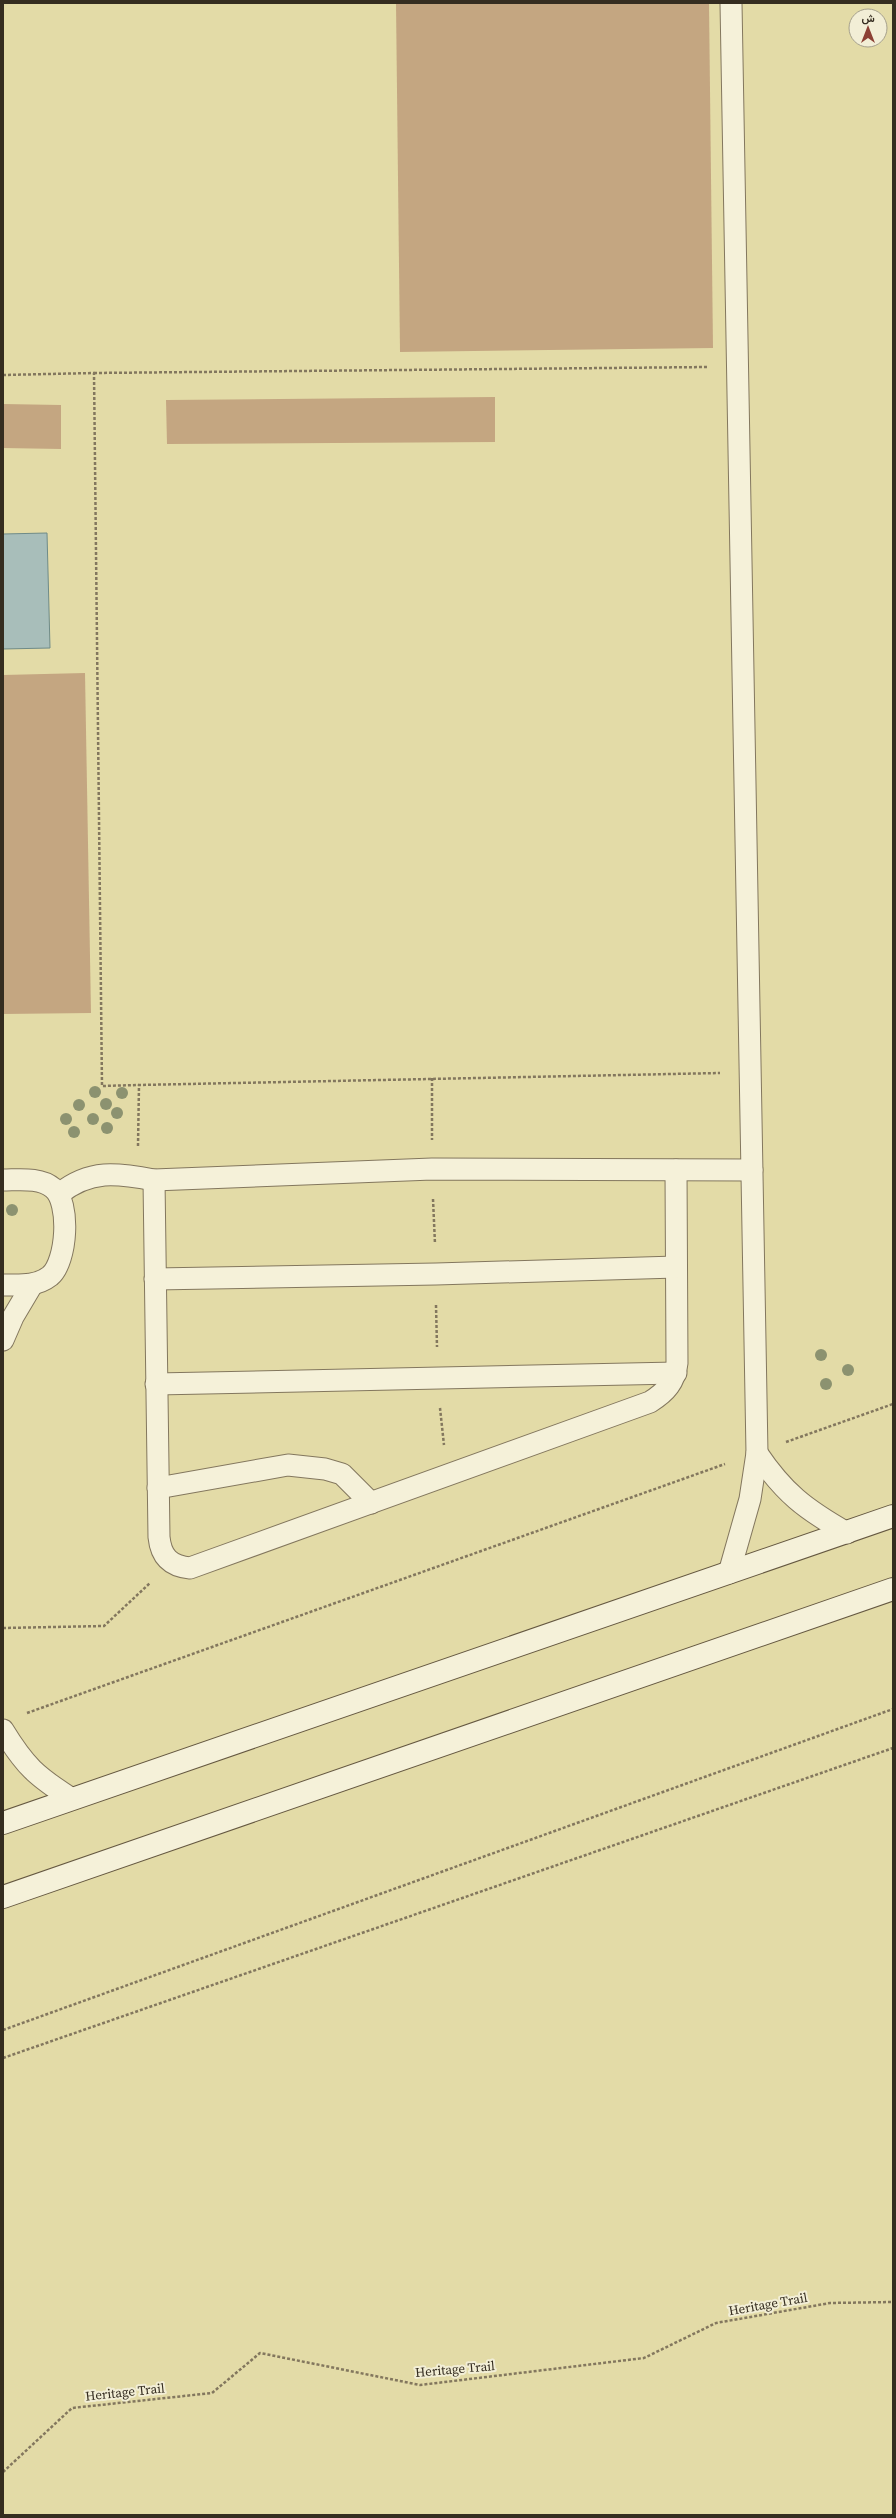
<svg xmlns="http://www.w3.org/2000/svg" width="896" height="2518" font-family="'Source Serif 4',Vazirmatn,serif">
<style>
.sand{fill:#e3dba7;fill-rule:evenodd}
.water{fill:#a8beba;stroke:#6f8b88}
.building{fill:#c4a681}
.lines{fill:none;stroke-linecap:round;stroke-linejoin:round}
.service-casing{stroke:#83775e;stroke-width:23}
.secondary-casing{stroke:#655841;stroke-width:24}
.path{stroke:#83775e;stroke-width:2.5;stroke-dasharray:3 2;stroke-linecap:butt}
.service{stroke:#f5f1d9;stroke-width:21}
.secondary{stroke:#f5f1d9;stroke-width:22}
.tree{fill:#8c9270}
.labels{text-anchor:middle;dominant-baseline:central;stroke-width:4;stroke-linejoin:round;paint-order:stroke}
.street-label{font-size:13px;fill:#352d20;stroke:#f2eed6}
</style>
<rect width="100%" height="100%" fill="#eae4c7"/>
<path class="sand" d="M3,3H893V2515H3ZM856,16H880V40H856Z"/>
<polygon class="water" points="47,533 50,648 3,649 3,534"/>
<g class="building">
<polygon points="396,3 709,3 713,348 400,352"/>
<polygon points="495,397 495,442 167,444 166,400"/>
<polygon points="3,404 61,405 61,449 3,448"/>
<polygon points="85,673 91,1013 3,1014 3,675"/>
</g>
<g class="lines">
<defs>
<g id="service">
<path d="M3,1180C19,1180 40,1177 53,1188C71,1202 67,1262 50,1276C36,1287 19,1285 3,1285"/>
<path d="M154,1180L159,1537C161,1557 170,1566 190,1568L650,1402C666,1392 675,1382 677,1363L676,1170"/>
<path d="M59,1194C90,1169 117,1173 154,1180L432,1169L752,1170"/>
<polyline points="155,1279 436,1274 676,1267"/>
<polyline points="3,1340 13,1317 32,1285"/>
<polyline points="156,1384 676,1373"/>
<path d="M757,1453C784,1493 805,1509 847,1533"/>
<polyline points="158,1488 288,1465 325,1469 342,1474 371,1503"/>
<polyline points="729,1573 750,1499 757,1453 731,3"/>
<path d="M3,1730C25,1766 36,1776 72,1799"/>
</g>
<g id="secondary">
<polyline points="3,1823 893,1516"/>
<polyline points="3,1897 893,1589"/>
</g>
</defs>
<use href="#service" class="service-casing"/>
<use href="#secondary" class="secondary-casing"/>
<g class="path">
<polyline points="94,373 708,367"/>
<polyline points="3,375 94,373 102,1086 139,1085"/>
<polyline points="432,1078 432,1140"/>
<polyline points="138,1146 139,1085 720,1073"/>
<polyline points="433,1199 435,1244"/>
<polyline points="436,1305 437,1347"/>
<polyline points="440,1408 444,1445"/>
<polyline points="786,1442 893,1404"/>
<polyline points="3,1628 104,1626 150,1583"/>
<polyline points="27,1713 725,1464"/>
<polyline points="3,2030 893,1709"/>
<polyline points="3,2058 893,1748"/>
<polyline points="3,2472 72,2408 212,2393 260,2353 420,2385 644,2358 716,2323 830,2303 893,2302"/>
</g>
<use href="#service" class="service"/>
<use href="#secondary" class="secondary"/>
</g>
<g class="tree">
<circle cx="95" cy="1092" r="6"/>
<circle cx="122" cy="1093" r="6"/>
<circle cx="106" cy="1104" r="6"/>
<circle cx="79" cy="1105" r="6"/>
<circle cx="117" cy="1113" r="6"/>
<circle cx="66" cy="1119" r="6"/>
<circle cx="93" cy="1119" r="6"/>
<circle cx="107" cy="1128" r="6"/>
<circle cx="74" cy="1132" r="6"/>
<circle cx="12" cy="1210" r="6"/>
<circle cx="821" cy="1355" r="6"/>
<circle cx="848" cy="1370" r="6"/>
<circle cx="826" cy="1384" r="6"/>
</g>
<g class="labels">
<g class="street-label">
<text transform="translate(768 2304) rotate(-10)">Heritage Trail</text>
<text transform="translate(455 2369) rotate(-5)">Heritage Trail</text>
<text transform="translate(125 2392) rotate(-6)">Heritage Trail</text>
</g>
</g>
<rect width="896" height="2518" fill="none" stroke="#352d20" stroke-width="8"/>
<g transform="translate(868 28)"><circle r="19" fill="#f2eed6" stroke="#a6a18d"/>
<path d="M0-3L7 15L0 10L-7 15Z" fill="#8c4034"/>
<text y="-6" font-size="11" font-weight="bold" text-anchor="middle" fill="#352d20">ش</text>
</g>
</svg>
